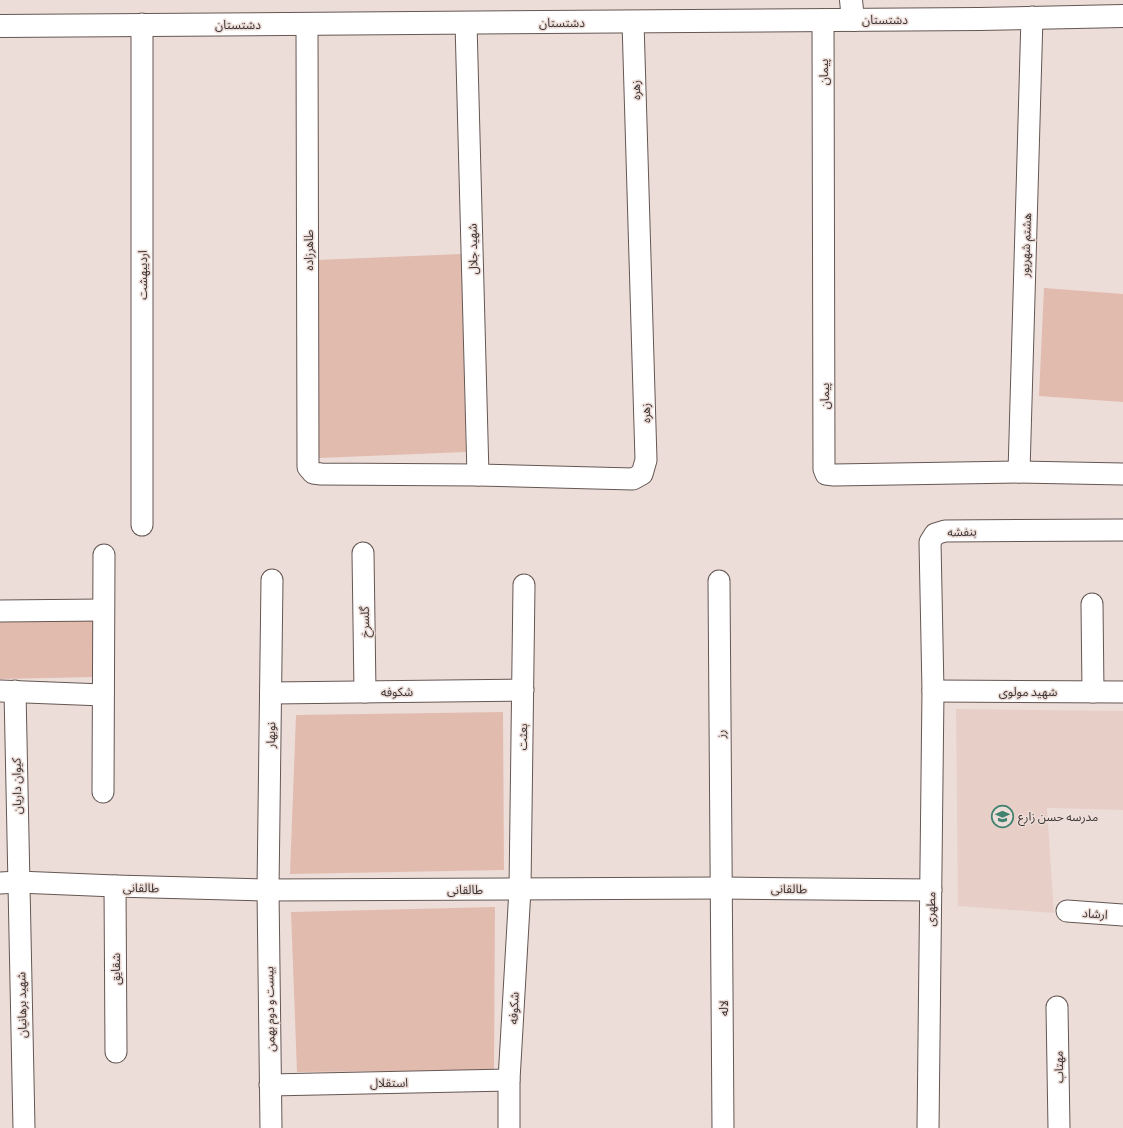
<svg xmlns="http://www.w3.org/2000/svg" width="1123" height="1128" font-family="Barlow,'Noto Sans Arabic',sans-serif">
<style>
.built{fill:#e7cfc8}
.green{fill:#e2bbaf}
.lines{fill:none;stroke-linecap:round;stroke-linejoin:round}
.minor-casing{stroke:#655753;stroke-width:23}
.tertiary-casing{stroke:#655753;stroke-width:24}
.minor{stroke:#fff;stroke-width:21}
.tertiary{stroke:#fff;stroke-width:22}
.labels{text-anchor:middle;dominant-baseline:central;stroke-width:3;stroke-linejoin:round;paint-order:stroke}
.street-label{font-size:12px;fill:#3c3533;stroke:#edddd8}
.poi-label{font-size:12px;fill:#3c3533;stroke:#edddd8;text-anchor:start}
</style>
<rect width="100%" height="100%" fill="#edddd8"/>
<polygon class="built" points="956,709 1123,711 1123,810 1047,808 1054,913 958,906"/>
<g class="green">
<polygon points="461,254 466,452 319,458 317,260"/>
<polygon points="1044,288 1123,294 1123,402 1039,396"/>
<polygon points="98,618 96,677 0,679 0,619"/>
<polygon points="503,712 504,870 290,874 296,715"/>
<polygon points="495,907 494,1070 297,1072 291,912"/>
</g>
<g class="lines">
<defs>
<g id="minor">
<polyline points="823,20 824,469 826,474 834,475 1019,472 1123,474"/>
<polyline points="466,23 478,475"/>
<polyline points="142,24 142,525"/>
<polyline points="307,25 308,467 313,473 321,474 478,475 633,479 642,474 646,460 633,22"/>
<polyline points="1019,472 1032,17"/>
<polyline points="363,553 365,692"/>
<polyline points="719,581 723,1128"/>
<polyline points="1092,604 1093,692"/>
<polyline points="0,611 103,610"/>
<polyline points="0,691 103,695"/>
<polyline points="15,691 24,1128"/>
<polyline points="933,691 1123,692"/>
<polyline points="271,693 523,690"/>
<polyline points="103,792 104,555"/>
<polyline points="0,883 18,882 115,886 268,890 722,888 931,890"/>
<polyline points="115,886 116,1052"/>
<polyline points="1067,911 1123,915"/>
<polyline points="1057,1007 1059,1128"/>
<polyline points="270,1085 509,1080"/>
<polyline points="271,1128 268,890 272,580"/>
<polyline points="509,1128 509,1080 520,889 524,585"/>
<polyline points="928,1128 933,691 930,542 935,534 945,531 1123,530"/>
</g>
<g id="tertiary">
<polyline points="851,0 853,20"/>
<polyline points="0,26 979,19 1123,16"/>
</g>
</defs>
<use href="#minor" class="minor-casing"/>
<use href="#tertiary" class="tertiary-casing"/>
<use href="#minor" class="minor"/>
<use href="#tertiary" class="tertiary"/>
</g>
<defs>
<symbol id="school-ring" viewBox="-11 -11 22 22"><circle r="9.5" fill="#edddd8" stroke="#428271" stroke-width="1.5"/><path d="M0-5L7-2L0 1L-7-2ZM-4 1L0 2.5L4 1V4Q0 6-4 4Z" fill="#428271"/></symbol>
</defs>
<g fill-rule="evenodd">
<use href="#school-ring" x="990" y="804" width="25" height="25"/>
</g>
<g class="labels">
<g class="street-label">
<text x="885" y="19">دشتستان</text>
<text x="562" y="22">دشتستان</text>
<text x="238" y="24">دشتستان</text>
<text transform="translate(823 72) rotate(-90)">پیمان</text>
<text transform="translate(635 90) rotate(-92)">زهره</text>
<text transform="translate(1025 245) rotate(-88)">هشتم شهریور</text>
<text transform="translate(472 249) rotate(-91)">شهید جلال</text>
<text transform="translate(308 250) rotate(-90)">طاهرزاده</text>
<text transform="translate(142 275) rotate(-90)">اردیبهشت</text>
<text transform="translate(824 396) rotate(-90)">پیمان</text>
<text transform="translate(645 413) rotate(-92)">زهره</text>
<text transform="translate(962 531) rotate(-2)">بنفشه</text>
<text transform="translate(364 622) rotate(-91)">گلسرخ</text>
<text transform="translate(397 691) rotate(-1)">شکوفه</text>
<text x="1028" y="691">شهید مولوی</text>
<text transform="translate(720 734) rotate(-91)">رز</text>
<text transform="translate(270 735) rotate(-89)">نوبهار</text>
<text transform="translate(522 737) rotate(-89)">بعثت</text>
<text transform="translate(16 786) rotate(-91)">کیوان داریان</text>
<text transform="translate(141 887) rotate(1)">طالقانی</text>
<text transform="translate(789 888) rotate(1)">طالقانی</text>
<text x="465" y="889">طالقانی</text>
<text transform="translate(930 909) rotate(-89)">مطهری</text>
<text transform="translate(1095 913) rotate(4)">ارشاد</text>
<text transform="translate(115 969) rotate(-90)">شقایق</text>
<text transform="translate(21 1005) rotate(-91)">شهید برهانیان</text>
<text transform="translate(513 1008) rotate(-87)">شکوفه</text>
<text transform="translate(723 1008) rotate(-90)">لاله</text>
<text transform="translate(269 1009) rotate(-91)">بیست و دوم بهمن</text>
<text transform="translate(1058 1067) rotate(-91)">مهتاب</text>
<text transform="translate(389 1082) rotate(-1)">استقلال</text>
</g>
<g class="poi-label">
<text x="1018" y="816">مدرسه حسن زارع</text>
</g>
</g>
</svg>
